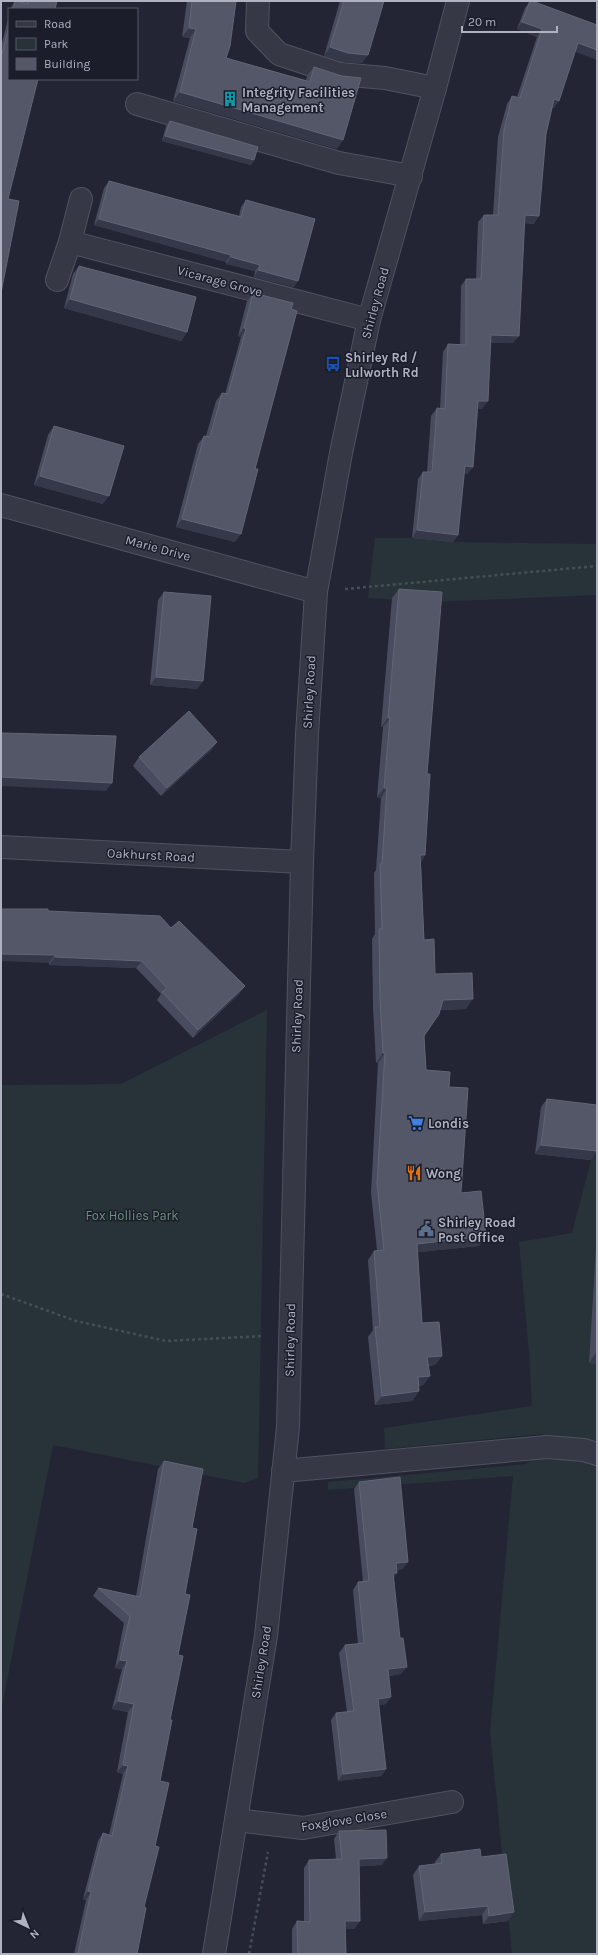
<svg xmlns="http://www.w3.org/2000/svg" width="598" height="1955" font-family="Karla,sans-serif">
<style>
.green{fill:#273339}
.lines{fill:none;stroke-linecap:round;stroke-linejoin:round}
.minor-casing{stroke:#505260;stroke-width:24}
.path{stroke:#444e55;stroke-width:2.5;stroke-dasharray:3 3;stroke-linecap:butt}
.minor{stroke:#363846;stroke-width:22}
.wall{fill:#494c5e}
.shaded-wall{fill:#353849}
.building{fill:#545768;stroke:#626576}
.labels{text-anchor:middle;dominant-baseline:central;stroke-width:3;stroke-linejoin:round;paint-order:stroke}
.poi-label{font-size:13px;font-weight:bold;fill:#b0b2c2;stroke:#1b1d2a;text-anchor:start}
.street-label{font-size:13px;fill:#b0b2c2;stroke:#1b1d2a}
.park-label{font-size:13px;fill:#6b907d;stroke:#1b1d2a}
</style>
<rect width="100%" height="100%" fill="#232535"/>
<g class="green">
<polygon points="375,536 376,538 412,538 453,542 597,544 597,595 435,602 368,598"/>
<polygon points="267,1010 258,1478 244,1483 53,1445 1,1712 1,1085 121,1084"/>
<polygon points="597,1110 597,1954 512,1954 490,1732 513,1476 328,1490 328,1482 526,1464 547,1447 542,1434 385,1449 384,1428 532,1406 529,1353 519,1242 572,1233 591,1160"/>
</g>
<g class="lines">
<defs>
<g id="minor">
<polyline points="258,1 257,31 279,54 339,74 385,78 435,88"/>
<polyline points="137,104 339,163 411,176"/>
<polyline points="70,242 369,320"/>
<polyline points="57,280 70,242 81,199"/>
<polyline points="1,505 316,592"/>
<polyline points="1,847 302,862"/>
<polyline points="283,1471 547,1447 584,1450 597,1454"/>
<polyline points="236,1820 303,1828 452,1802"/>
<polyline points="214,1954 266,1636 288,1427 302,862 307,734 316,592 341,453 369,320 435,88 458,1"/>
</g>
</defs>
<use href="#minor" class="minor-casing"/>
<g class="path">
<polyline points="345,589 597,566"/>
<polyline points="1,1294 76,1321 166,1341 263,1336"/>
<polyline points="249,1954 268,1852"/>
</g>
<use href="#minor" class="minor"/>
</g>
<g class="wall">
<polygon points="15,1 22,3 22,1 57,1 55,9 10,9"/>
<polygon points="187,1 236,1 226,58 306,80 307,76 314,67 337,149 173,101 190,38 182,37"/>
<polygon points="340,1 384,1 362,63 342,62 324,56"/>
<polygon points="530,1 575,52 554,108 552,108 546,134 534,224 524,223 513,343 491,343 482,409 478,408 473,467 467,474 464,474 458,535 453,542 412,538 418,479 423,472 427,472 431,416 437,408 440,409 443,352 448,344 460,345 461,286 466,279 476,279 478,222 484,215 493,215 498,137 507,104 512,96 517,97 537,37 517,29 525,8"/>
<polygon points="9,15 8,199 1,293 1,47"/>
<polygon points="170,121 254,160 251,165 162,141 166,126"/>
<polygon points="109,181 239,216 241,207 246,200 294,287 254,277 255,271 226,264 226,262 94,225 104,188"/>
<polygon points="79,266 187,332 181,341 64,308 73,274"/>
<polygon points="253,293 235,542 176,527 198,444 204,436 206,436 216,401 222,393 225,394 241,337 238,336 247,301"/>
<polygon points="54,426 103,504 34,485 48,435"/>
<polygon points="399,589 427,774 425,855 421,862 424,940 435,974 466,1009 440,1010 424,1036 426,1070 449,1087 461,1193 486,1236 479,1246 418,1252 422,1323 442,1356 435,1365 428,1366 430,1376 423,1385 419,1386 419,1391 412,1401 375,1405 368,1337 373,1330 368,1260 374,1251 377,1250 371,1193 378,1063 376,1063 373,1007 372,939 375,934 374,873 376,870 381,798 377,797 383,727 381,727 392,598"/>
<polygon points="164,592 203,681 197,689 150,685 158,600"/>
<polygon points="217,742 211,750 161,796 133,766 139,757"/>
<polygon points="48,911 171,928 240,993 193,1038 157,1000 161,994 136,968 49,965"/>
<polygon points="547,1099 591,1160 535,1154 541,1107"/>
<polygon points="597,1247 597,1364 589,1363 596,1248"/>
<polygon points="164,1461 192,1528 185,1594 178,1655 170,1720 160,1781 155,1846 144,1907 137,1954 74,1954 86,1900 83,1899 98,1841 103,1833 109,1835 123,1774 117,1772 128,1712 112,1709 122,1669 115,1668 124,1623 93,1596 98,1588 136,1596 158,1469"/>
<polygon points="359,1482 403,1569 397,1570 394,1578 401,1674 389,1676 386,1704 379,1705 386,1769 381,1776 338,1781 331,1720 336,1713 347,1712 339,1653 345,1645 358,1644 353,1590 358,1582 363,1582 354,1489"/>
<polygon points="339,1831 382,1865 359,1866 360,1921 354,1929 345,1929 346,1954 292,1954 292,1929 297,1921 304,1921 304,1868 309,1860 336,1859 334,1839"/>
<polygon points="441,1854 481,1857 508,1921 483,1924 482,1915 419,1921 413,1875 419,1866 435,1864 435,1862"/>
</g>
<g class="shaded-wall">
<polygon points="555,1 588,1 554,2"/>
<polygon points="522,22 542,29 537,37 517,29"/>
<polygon points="189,28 196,29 190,38 182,37"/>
<polygon points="578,43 597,50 597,60 573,51"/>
<polygon points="330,47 368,55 362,63 342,62 324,56"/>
<polygon points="180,92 343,140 337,149 173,101"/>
<polygon points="554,99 559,101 554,108 548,106"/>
<polygon points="165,136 254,160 251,165 162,141"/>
<polygon points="525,215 539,216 534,224 519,223"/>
<polygon points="99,219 231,255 226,262 94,225"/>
<polygon points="231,257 260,265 255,271 226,264"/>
<polygon points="258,270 298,281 294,287 254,277"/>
<polygon points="70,299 187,332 181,341 64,308"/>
<polygon points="244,328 246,329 241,337 238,336"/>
<polygon points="491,335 519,336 513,343 486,343"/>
<polygon points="478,401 488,401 482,409 473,408"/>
<polygon points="465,466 473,467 467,474 460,474"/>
<polygon points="40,476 109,496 103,504 34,485"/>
<polygon points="182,519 241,534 235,542 176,527"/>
<polygon points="417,530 458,535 453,542 412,538"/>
<polygon points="156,677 203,681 197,689 150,685"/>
<polygon points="388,718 390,718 383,727 381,727"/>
<polygon points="217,742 211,750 161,796 167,788"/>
<polygon points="1,777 112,783 106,791 1,786"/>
<polygon points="384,788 387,788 381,798 377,797"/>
<polygon points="420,855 425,855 418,865"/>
<polygon points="1,954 55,955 49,963 1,961"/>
<polygon points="55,957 142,961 136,968 49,965"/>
<polygon points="245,986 240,993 193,1038 198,1030"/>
<polygon points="473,999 466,1009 436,1010 443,1000"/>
<polygon points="383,1053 385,1053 378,1063 376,1063"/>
<polygon points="541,1145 597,1151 591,1160 535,1154"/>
<polygon points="486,1236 479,1246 411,1253 417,1244"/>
<polygon points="597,1351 597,1364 589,1363"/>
<polygon points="442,1356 435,1365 421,1366 427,1357"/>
<polygon points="430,1376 423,1385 411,1386 418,1377"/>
<polygon points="419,1391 412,1401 375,1405 382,1396"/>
<polygon points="408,1562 403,1569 391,1571 396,1563"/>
<polygon points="393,1573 397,1573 392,1581"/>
<polygon points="120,1660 127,1661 122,1669 115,1668"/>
<polygon points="407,1667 401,1674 382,1677 388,1669"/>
<polygon points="391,1697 386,1704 373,1706 378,1699"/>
<polygon points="118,1701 134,1704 128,1712 112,1709"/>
<polygon points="123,1765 128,1766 123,1774 117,1772"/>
<polygon points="386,1769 381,1776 338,1781 343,1774"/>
<polygon points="387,1858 382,1865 353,1867 359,1859"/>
<polygon points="88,1891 91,1892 86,1900 83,1899"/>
<polygon points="488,1906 482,1915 419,1921 425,1912"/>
<polygon points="514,1912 508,1921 483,1924 489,1916"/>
<polygon points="345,1921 360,1921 354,1929 340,1929"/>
</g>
<g class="building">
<polygon points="15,1 28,4 27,1 57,1 55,9 13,9"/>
<polygon points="192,1 236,1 230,46 226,58 310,82 314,67 342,76 361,78 343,140 180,92 196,29 189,28"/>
<polygon points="344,1 384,1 368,55 348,53 330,47"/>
<polygon points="530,1 532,1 597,25 597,50 578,43 559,101 554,99 546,134 539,216 525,215 519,336 491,335 488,401 478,401 473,467 465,466 458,535 417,530 423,472 432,472 437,408 445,409 448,344 466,345 466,279 481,279 484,215 498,215 504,130 512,96 520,98 542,29 522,22"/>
<polygon points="9,26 9,79 38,79 8,199 19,201 1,293 1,58"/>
<polygon points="170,121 258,147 254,160 165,136"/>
<polygon points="109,181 241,217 246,200 315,219 298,281 258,270 260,265 231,257 231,255 99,219"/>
<polygon points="79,266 196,297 187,332 70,299"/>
<polygon points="253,293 293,303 291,309 297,311 255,469 258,469 241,534 182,519 204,436 210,437 222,393 228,394 246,329 244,328"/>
<polygon points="54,426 124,446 109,496 40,476"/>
<polygon points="399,589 442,592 427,774 430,774 425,855 420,855 424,940 434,939 435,974 472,973 473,999 443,1000 439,1014 424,1036 426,1070 450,1072 449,1087 468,1088 461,1193 481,1191 486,1236 417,1244 422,1323 439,1322 442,1356 427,1357 430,1376 418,1377 419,1391 382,1396 375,1327 380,1327 374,1251 384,1250 377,1183 385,1053 383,1053 380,998 379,929 382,929 380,864 382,864 387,788 384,788 390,718 388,718"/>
<polygon points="164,592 211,596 203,681 156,677"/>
<polygon points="189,711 217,742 167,788 139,757"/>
<polygon points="1,733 116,736 112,783 1,777"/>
<polygon points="1,909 48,909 48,911 160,916 171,928 179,921 245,986 198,1030 162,992 167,988 142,961 55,957 55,955 1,954"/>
<polygon points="547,1099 597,1105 597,1151 541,1145"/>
<polygon points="164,1461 203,1469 192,1528 197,1529 185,1594 190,1595 178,1655 183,1656 170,1720 172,1720 160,1781 169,1783 155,1846 159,1847 144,1907 146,1908 137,1954 78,1954 91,1892 88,1891 103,1833 112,1836 128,1766 123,1765 134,1704 118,1701 127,1661 120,1660 130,1616 98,1588 140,1597"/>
<polygon points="400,1477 408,1562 396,1563 397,1573 393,1573 400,1638 403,1638 407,1667 388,1669 391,1697 378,1699 386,1769 343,1774 336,1713 354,1711 345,1645 364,1643 358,1582 369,1581 359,1482"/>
<polygon points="386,1830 387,1858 359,1859 360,1921 345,1921 346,1954 298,1954 297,1921 310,1922 309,1860 342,1859 339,1831"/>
<polygon points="480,1849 481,1857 506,1854 514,1912 489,1916 488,1906 425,1912 419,1866 442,1863 441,1854"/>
</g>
<defs>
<symbol id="building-bare" viewBox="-9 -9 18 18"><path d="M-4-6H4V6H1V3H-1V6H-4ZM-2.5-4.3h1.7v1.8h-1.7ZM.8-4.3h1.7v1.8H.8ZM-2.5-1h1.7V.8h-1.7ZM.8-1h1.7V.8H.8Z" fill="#0f9aa8" stroke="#1b1d2a" stroke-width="2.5" paint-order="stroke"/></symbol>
<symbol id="bus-bare" viewBox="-9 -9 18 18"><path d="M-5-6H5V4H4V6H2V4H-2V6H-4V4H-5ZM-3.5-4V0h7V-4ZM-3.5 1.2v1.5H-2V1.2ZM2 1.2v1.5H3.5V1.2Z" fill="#1a4fb4" stroke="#1b1d2a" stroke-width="2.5" paint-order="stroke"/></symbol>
<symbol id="supermarket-bare" viewBox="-9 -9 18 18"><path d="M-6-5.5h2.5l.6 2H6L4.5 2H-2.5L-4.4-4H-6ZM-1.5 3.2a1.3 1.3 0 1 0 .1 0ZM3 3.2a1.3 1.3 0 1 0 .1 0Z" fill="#3f7fe0" stroke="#1b1d2a" stroke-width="2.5" paint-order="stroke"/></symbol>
<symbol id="restaurant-bare" viewBox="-9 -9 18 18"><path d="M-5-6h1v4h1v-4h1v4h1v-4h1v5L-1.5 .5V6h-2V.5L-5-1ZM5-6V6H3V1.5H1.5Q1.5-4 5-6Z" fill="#e8710a" stroke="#1b1d2a" stroke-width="2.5" paint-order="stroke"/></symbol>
<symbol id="civic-bare" viewBox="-9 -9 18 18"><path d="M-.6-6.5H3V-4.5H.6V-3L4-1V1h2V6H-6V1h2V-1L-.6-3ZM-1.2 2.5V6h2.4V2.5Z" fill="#5c6f8a" stroke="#1b1d2a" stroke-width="2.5" paint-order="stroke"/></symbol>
</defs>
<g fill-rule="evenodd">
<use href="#building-bare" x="219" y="88" width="22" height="22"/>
<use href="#bus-bare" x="322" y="353" width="22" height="22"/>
<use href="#supermarket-bare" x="405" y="1112" width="22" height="22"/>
<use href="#restaurant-bare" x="403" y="1162" width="22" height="22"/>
<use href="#civic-bare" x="415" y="1218" width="22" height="22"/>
</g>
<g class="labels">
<g class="poi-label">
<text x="242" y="92">Integrity Facilities<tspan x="242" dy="15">Management</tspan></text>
<text x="345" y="357">Shirley Rd /<tspan x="345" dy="15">Lulworth Rd</tspan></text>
<text x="428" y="1123">Londis</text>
<text x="426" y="1173">Wong</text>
<text x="438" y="1222">Shirley Road<tspan x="438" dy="15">Post Office</tspan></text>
</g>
<g class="street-label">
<text transform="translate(220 281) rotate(15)">Vicarage Grove</text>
<text transform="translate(375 303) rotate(-75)">Shirley Road</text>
<text transform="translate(158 548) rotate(15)">Marie Drive</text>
<text transform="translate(309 692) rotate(-87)">Shirley Road</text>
<text transform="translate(151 855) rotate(3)">Oakhurst Road</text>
<text transform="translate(297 1016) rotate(-88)">Shirley Road</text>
<text transform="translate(290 1340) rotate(-89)">Shirley Road</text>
<text transform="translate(261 1662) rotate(-81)">Shirley Road</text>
<text transform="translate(344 1820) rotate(-9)">Foxglove Close</text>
</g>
<g class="park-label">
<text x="132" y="1215">Fox Hollies Park</text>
</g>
</g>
<rect width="598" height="1955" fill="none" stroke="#b0b2c2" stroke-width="4"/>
<rect x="8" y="8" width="130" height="72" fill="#1b1d2a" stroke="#575967"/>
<rect x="16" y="21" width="20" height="6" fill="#363846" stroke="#575967"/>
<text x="44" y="28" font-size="12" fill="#b0b2c2">Road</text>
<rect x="16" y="38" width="20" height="12" fill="#273339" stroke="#575967"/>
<text x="44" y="48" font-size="12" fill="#b0b2c2">Park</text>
<rect x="16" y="58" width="20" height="12" fill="#545768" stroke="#575967"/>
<text x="44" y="68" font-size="12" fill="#b0b2c2">Building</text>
<g transform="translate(28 1927) rotate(137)" stroke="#1b1d2a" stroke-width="3" paint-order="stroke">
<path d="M0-3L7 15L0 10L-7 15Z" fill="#b0b2c2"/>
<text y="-6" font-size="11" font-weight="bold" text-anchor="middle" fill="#b0b2c2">N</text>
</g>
<path d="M462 26v6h95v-6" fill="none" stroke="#b0b2c2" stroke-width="2"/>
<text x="468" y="26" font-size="12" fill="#b0b2c2" stroke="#1b1d2a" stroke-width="3" paint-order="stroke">20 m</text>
</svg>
